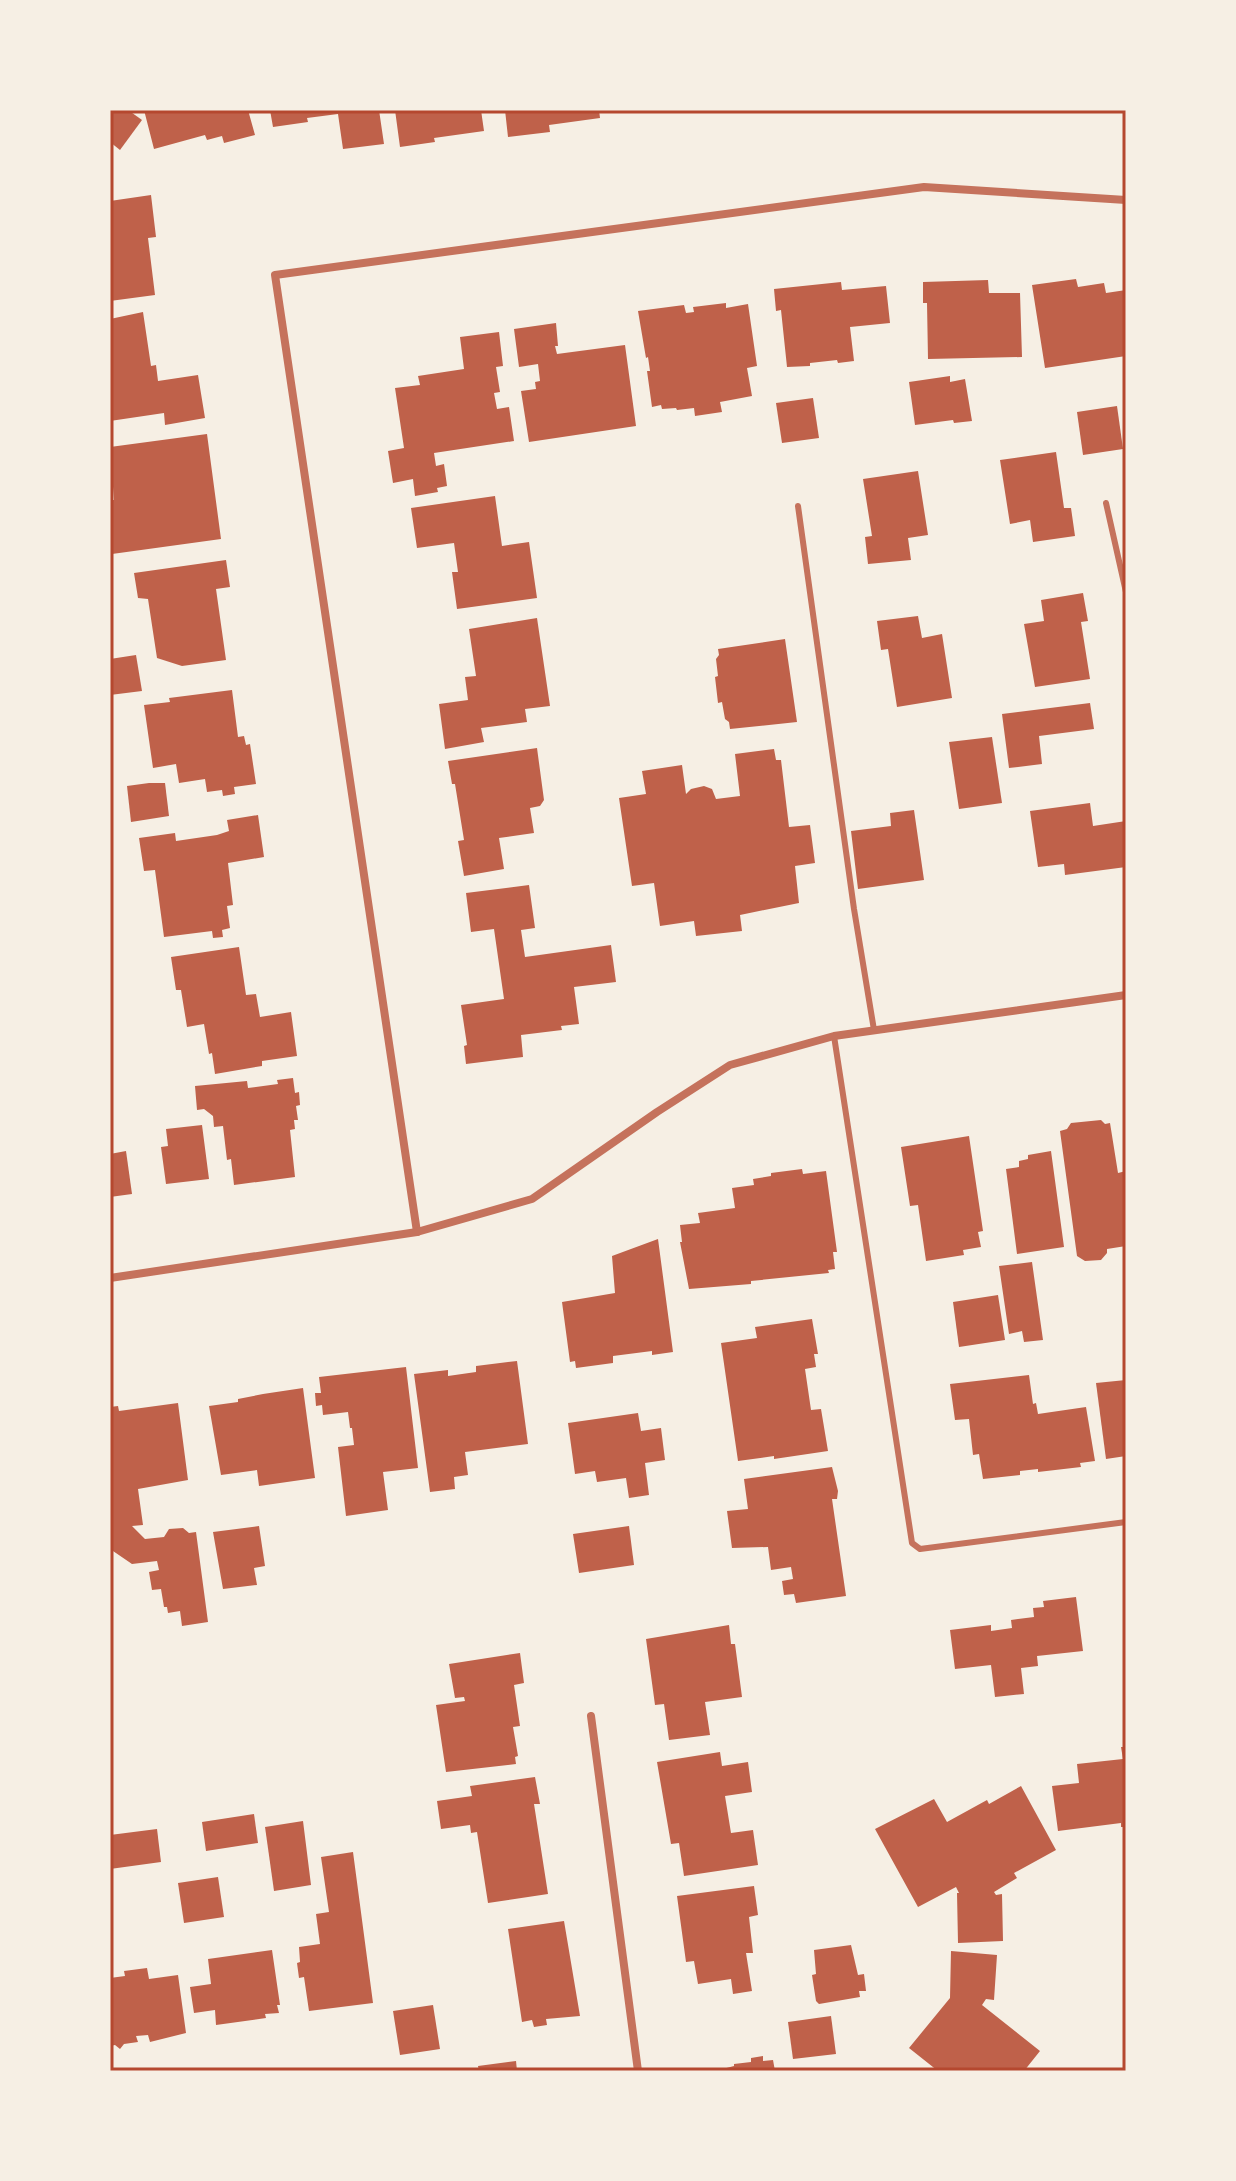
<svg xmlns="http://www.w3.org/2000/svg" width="1236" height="2181" font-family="'Libre Baskerville',serif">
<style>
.building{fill:#bf614a}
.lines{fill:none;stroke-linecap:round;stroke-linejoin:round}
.service{stroke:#c5725c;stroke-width:6}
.minor{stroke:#c5725c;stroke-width:8}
.neatline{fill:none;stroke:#b5482f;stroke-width:3}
</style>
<rect width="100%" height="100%" fill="#f6efe4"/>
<g class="building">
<polygon points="110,110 128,110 142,120 120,150 110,142"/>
<polygon points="144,110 248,110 255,135 224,143 222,136 207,140 205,135 154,149"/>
<polygon points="270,110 379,110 384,144 343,149 338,114 307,118 308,122 273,127"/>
<polygon points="395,110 481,110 484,131 434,138 435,142 400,147"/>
<polygon points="505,110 599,110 600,118 549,125 550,132 508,137"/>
<polygon points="151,195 156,237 148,238 155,295 110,301 110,201"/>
<polygon points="1076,279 1078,287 1104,283 1106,293 1126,290 1126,356 1045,368 1032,285"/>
<polygon points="988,280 989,293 1020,293 1022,357 928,359 927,303 923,303 923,282"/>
<polygon points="841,282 842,290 886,286 890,323 850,327 854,361 838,363 837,360 810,363 810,366 787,367 781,310 776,311 774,289"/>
<polygon points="726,303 726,308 748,304 757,366 747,368 752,396 720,402 722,412 695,416 694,408 677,410 676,408 662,409 661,405 652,407 647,371 650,371 648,357 646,358 638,311 684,305 686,313 694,312 693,307"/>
<polygon points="143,312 151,366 156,365 158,381 198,375 205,418 165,425 164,413 110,421 110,319"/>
<polygon points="556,323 558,346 555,346 557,354 625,345 636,426 529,442 521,391 536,389 535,382 540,381 538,364 519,367 514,329"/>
<polygon points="499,332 503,366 496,367 500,392 494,393 497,409 509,407 514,441 434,453 436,466 444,464 447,486 437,488 438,492 415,496 413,479 393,483 388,451 404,448 395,388 420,385 418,376 464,369 460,337"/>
<polygon points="950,376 950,382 965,379 972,421 954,423 953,420 915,425 909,382"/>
<polygon points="813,398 819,438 782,443 776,403"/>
<polygon points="1117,406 1123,449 1083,455 1077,412"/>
<polygon points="207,434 221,539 112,554 110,500 114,500 110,447"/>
<polygon points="1056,452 1064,508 1071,508 1075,536 1033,542 1030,520 1010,524 1000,460"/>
<polygon points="918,471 928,535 908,538 911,560 868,564 865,537 872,536 863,479"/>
<polygon points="495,496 502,546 529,542 537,598 457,609 452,572 458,572 454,543 417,548 411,508"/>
<polygon points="226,560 230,587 216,589 226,660 182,666 157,658 148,599 138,598 134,573"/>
<polygon points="1083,593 1088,621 1081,622 1090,679 1035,687 1024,624 1044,621 1041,600"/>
<polygon points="918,616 922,638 942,634 952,698 897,707 888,649 881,650 877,621"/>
<polygon points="537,618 550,706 525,709 527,722 481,728 484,742 445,749 439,704 468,700 465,677 476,676 469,629"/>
<polygon points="785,639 797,722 730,729 729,722 725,719 722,702 718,703 715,677 718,676 716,659 719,655 718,649"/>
<polygon points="136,655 142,691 110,695 110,659"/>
<polygon points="232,690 238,737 244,736 246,745 250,744 256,784 234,787 235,794 223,796 222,790 207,792 205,779 179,783 176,764 153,768 144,705 170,702 169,698"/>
<polygon points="1090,703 1094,729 1039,736 1042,764 1009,768 1002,714"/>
<polygon points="992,737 1002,803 959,809 949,742"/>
<polygon points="537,748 544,800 540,806 530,808 534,833 499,838 504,869 464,876 458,841 464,840 455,784 452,784 448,761"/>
<polygon points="774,749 776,760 781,760 789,827 810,825 815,863 795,866 799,903 740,915 742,931 696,936 694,921 660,926 654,883 632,886 619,798 646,794 642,771 682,765 686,794 691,789 704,786 712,789 716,799 740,796 735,754"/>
<polygon points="149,783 165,783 169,816 131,822 127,786"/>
<polygon points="1090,803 1093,826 1126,821 1126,867 1065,875 1064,864 1038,867 1030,811"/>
<polygon points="914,810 924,880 858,889 851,831 891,826 890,813"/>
<polygon points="258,815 264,857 228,863 233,905 227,906 230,928 222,930 223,937 213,938 212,931 164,937 155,870 144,871 139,838 175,833 176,841 217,835 229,831 227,820"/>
<polygon points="529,885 535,928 521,930 525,957 611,945 616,982 574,987 579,1024 561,1026 562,1030 521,1035 523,1057 466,1064 464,1046 467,1045 461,1005 504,999 494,929 471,932 466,893"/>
<polygon points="239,947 246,995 256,994 260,1017 291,1012 297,1056 262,1061 262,1066 215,1074 212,1053 209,1054 204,1024 187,1027 181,990 176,990 171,957"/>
<polygon points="293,1078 295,1093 299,1092 300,1105 296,1106 298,1120 294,1120 295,1129 290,1130 295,1177 234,1185 231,1159 227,1160 223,1126 214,1127 213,1116 204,1109 197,1110 195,1086 247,1081 248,1088 278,1084 277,1080"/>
<polygon points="1101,1120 1105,1124 1110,1123 1118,1173 1126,1171 1126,1246 1107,1249 1107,1253 1101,1260 1085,1261 1077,1256 1060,1131 1067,1129 1071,1123"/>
<polygon points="202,1125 209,1179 166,1184 161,1147 168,1146 166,1129"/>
<polygon points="969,1136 983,1231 978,1232 981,1247 963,1250 964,1255 926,1261 918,1205 910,1206 901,1147"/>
<polygon points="126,1151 132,1194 110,1197 110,1154"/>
<polygon points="1051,1151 1064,1247 1017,1254 1006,1169 1019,1167 1019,1161 1028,1159 1028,1155"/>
<polygon points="802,1169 803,1174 826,1171 837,1252 833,1252 835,1269 828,1270 829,1273 751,1281 751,1284 689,1289 680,1242 682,1242 680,1225 700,1223 698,1213 735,1208 732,1188 754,1185 753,1179 771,1176 771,1173"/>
<polygon points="658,1239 673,1352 652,1355 652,1351 613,1356 613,1363 576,1368 575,1361 570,1362 562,1302 615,1293 612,1256"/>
<polygon points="1032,1262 1043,1340 1024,1342 1022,1331 1009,1334 999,1266"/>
<polygon points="998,1295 1005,1340 959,1347 953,1302"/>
<polygon points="812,1319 818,1354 814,1354 816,1367 805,1369 811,1410 821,1409 828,1451 774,1459 774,1456 738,1461 721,1343 757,1338 755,1327"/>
<polygon points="517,1361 528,1444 465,1452 468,1475 454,1477 455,1489 430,1492 414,1374 448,1370 448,1376 476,1372 476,1366"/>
<polygon points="406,1367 418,1468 383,1472 388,1510 346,1516 338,1447 354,1445 352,1428 350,1428 348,1412 323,1415 322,1405 316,1406 315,1393 321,1393 319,1377"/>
<polygon points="1029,1375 1033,1404 1036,1403 1038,1414 1086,1407 1095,1461 1080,1463 1081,1467 1038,1472 1038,1469 1020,1471 1020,1475 983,1479 979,1454 973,1455 969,1419 955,1420 950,1384"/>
<polygon points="1126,1380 1126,1456 1106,1459 1096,1383"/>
<polygon points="303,1388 315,1478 259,1486 257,1470 221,1475 209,1406 238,1402 238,1399 263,1394"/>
<polygon points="178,1403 188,1480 138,1489 143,1525 132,1526 145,1539 164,1537 169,1529 183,1528 189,1533 196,1532 208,1622 182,1626 180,1611 168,1613 167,1607 164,1607 161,1589 152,1590 149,1572 159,1570 157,1561 132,1564 113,1551 113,1544 110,1545 110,1407 118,1406 119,1411"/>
<polygon points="638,1413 641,1431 661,1428 665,1460 645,1463 649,1495 629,1498 626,1478 597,1482 595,1471 575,1474 568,1423"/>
<polygon points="832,1467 838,1491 837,1499 832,1499 846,1596 796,1603 794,1594 784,1595 782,1581 793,1579 791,1567 771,1570 768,1547 732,1548 727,1511 748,1509 744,1479"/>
<polygon points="259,1526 265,1566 254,1568 257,1585 223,1589 213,1532"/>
<polygon points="629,1526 634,1565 579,1573 573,1534"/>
<polygon points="1076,1597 1083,1651 1037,1656 1038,1666 1021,1668 1024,1694 995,1697 991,1665 955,1669 950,1630 991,1625 991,1631 1012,1628 1011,1620 1034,1617 1033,1608 1044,1607 1043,1601"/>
<polygon points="729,1625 731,1644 735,1644 742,1697 705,1702 710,1735 669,1740 664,1704 655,1705 646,1639"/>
<polygon points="520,1653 524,1683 514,1685 520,1726 513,1727 518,1756 515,1757 516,1764 446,1772 436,1705 465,1701 464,1697 455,1698 449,1664"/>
<polygon points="1121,1747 1126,1747 1126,1827 1121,1827 1121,1823 1058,1831 1052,1786 1079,1783 1077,1764 1123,1759"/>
<polygon points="720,1752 722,1766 748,1762 752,1792 725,1796 731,1833 753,1830 758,1865 684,1876 679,1843 671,1844 657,1762"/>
<polygon points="535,1777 540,1804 534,1804 548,1894 488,1903 477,1832 471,1833 470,1825 441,1829 437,1801 472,1796 470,1786"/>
<polygon points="1021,1786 1056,1850 1014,1873 1017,1878 994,1892 996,1895 1002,1894 1003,1941 958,1943 957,1893 959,1893 956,1887 918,1907 875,1829 934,1799 947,1822 987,1800 989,1804"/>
<polygon points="254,1814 258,1843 206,1851 202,1822"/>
<polygon points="303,1821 311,1885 274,1891 265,1827"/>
<polygon points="157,1829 161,1862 110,1869 110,1835"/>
<polygon points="353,1852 373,2003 309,2011 304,1977 299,1978 297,1963 300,1962 299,1947 320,1944 316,1914 329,1912 321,1857"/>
<polygon points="218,1877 224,1917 184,1923 178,1883"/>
<polygon points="754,1886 758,1915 749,1917 753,1953 746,1953 752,1991 733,1994 731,1979 698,1984 694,1961 686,1962 677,1896"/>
<polygon points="564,1921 580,2016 546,2019 547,2025 534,2027 532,2020 522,2022 508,1929"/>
<polygon points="851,1945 858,1975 864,1974 866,1991 859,1991 860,1997 819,2004 816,2001 812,1975 816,1974 814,1950"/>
<polygon points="272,1950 280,2005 277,2005 279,2013 265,2014 266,2018 216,2025 215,2010 194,2013 190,1987 211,1984 208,1959"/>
<polygon points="951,1951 997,1955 994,2000 986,1999 982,2005 1040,2051 1024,2071 938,2071 909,2048 950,1998"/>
<polygon points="147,1968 149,1979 178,1975 186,2033 150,2042 148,2035 136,2036 138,2042 124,2044 120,2049 115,2045 110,2046 110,1978 125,1976 124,1971"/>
<polygon points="433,2005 440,2049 400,2055 393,2011"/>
<polygon points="831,2016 836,2054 793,2059 788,2022"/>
<polygon points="763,2056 763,2061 773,2060 775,2071 715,2071 734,2066 734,2064 751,2062 751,2058"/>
<polygon points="516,2061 517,2071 479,2071 478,2066"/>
</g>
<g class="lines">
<g class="service">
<polyline points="1106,503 1126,592"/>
<polyline points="798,506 854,909 874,1030"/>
<polyline points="834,1036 912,1543 920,1549 1126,1522"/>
</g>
<g class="minor">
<polyline points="417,1232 275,275 924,187 1126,200"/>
<polyline points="110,1278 417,1232 532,1199 657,1112 730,1065 834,1036 1126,995"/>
<polyline points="591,1716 638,2071"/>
</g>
</g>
<rect width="1236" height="2181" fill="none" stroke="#f6efe4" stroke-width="224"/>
<rect x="112" y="112" width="1012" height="1957" class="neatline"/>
</svg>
